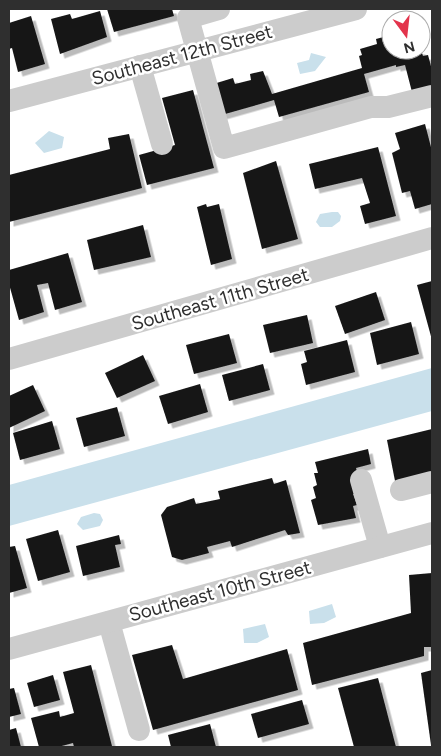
<svg xmlns="http://www.w3.org/2000/svg" width="441" height="756" font-family="Figtree,sans-serif">
<style>
.water{fill:#c9e0eb}
.building{fill:#161616;filter:url(#shadow)}
.lines{fill:none;stroke-linecap:round;stroke-linejoin:round}
.minor{stroke:#ccc;stroke-width:22}
.labels{text-anchor:middle;dominant-baseline:central;stroke-width:5;stroke-linejoin:round;paint-order:stroke}
.street-label{font-size:19px;fill:#2f2f2f;stroke:#fff}
</style>
<defs>
<filter id="shadow"><feDropShadow dx="4.5" dy="4.5" stdDeviation="0" flood-color="#0004"/></filter>
</defs>
<rect width="100%" height="100%" fill="#fff"/>
<g class="water">
<polygon points="311,53 326,57 315,71 300,74 297,63 309,60"/>
<polygon points="49,131 64,137 62,148 44,153 35,143"/>
<polygon points="332,212 338,212 341,216 340,221 332,227 320,227 316,222 320,214"/>
<polygon points="432,368 432,411 9,526 9,485"/>
<polygon points="94,513 100,514 103,520 100,526 83,530 77,524 81,517"/>
<polygon points="332,604 336,617 324,623 310,624 309,611"/>
<polygon points="265,624 269,637 257,643 244,643 243,629"/>
</g>
<g class="building">
<polygon points="107,9 172,9 174,16 114,32"/>
<polygon points="100,11 107,37 60,54 51,19 70,14 72,19"/>
<polygon points="31,16 45,64 18,72 12,48 9,49 9,23"/>
<polygon points="391,35 391,50 421,50 423,56 428,55 432,70 432,87 412,92 405,65 396,67 396,65 364,74 369,92 279,117 274,100 218,116 210,85 233,78 235,84 251,80 250,74 263,71 272,94 362,68 359,56 362,55 360,49 377,44 376,39"/>
<polygon points="193,90 214,168 147,185 139,155 175,145 162,98"/>
<polygon points="425,124 432,151 432,204 415,209 410,191 402,193 392,153 400,149 395,133"/>
<polygon points="129,134 142,188 9,222 9,175 110,149 108,138"/>
<polygon points="378,147 396,216 365,224 360,206 370,203 362,178 315,189 309,164"/>
<polygon points="276,161 298,239 262,249 243,173"/>
<polygon points="206,204 207,207 219,204 232,259 211,265 197,207"/>
<polygon points="143,225 151,257 94,270 87,240"/>
<polygon points="68,253 82,302 55,310 48,283 37,285 44,312 19,320 9,284 9,270"/>
<polygon points="432,281 432,340 417,285"/>
<polygon points="376,292 385,320 345,334 335,306"/>
<polygon points="307,315 313,343 270,353 263,325"/>
<polygon points="411,322 419,354 377,365 370,333"/>
<polygon points="229,334 237,363 194,374 186,345"/>
<polygon points="347,340 355,372 306,385 301,364 307,362 304,351"/>
<polygon points="143,355 155,381 117,398 105,373"/>
<polygon points="263,364 270,390 229,401 222,375"/>
<polygon points="200,384 208,412 168,424 159,396"/>
<polygon points="33,385 45,411 9,428 9,396"/>
<polygon points="117,407 125,436 84,447 76,418"/>
<polygon points="52,421 60,449 20,460 13,433"/>
<polygon points="432,429 432,472 395,481 387,440"/>
<polygon points="368,449 371,464 356,468 359,479 358,493 353,494 357,505 353,506 356,518 318,525 311,500 316,498 313,487 317,485 314,473 318,473 315,462"/>
<polygon points="272,478 274,484 286,480 300,533 288,535 285,530 232,547 230,541 207,547 209,553 182,560 172,557 161,515 167,507 194,498 196,504 220,499 218,491"/>
<polygon points="58,530 70,572 38,581 26,539"/>
<polygon points="119,535 121,544 115,545 120,567 83,576 76,546"/>
<polygon points="15,546 27,588 9,593 9,547"/>
<polygon points="432,573 432,647 424,647 424,656 312,685 303,643 411,613 409,575"/>
<polygon points="172,645 183,679 287,649 298,690 153,730 132,655"/>
<polygon points="91,665 112,746 74,747 73,743 58,747 39,747 31,718 59,711 60,717 74,713 63,672"/>
<polygon points="432,670 432,745 431,745 421,673"/>
<polygon points="53,675 60,700 34,707 27,683"/>
<polygon points="378,678 396,747 354,747 338,688"/>
<polygon points="14,688 21,714 9,717 9,689"/>
<polygon points="302,700 309,724 258,738 251,714"/>
<polygon points="210,724 216,747 171,747 168,735"/>
<polygon points="16,728 21,747 9,747 9,730"/>
</g>
<g class="lines">
<g class="minor">
<polyline points="219,9 188,18 224,148 371,107 388,107 432,96"/>
<polyline points="140,66 162,144"/>
<polyline points="9,101 356,9"/>
<polyline points="9,359 432,238"/>
<polyline points="361,480 380,547"/>
<polyline points="401,490 432,482"/>
<polyline points="109,622 139,730"/>
<polyline points="9,649 432,533"/>
</g>
</g>
<g class="labels">
<g class="street-label">
<text transform="translate(182 55) rotate(-15)">Southeast 12th Street</text>
<text transform="translate(220 299) rotate(-16)">Southeast 11th Street</text>
<text transform="translate(220 591) rotate(-15)">Southeast 10th Street</text>
</g>
</g>
<rect width="441" height="756" fill="none" stroke="#2f2f2f" stroke-width="20"/>
<g transform="translate(406 35) rotate(165)"><circle r="24" fill="#ffffff" stroke="#acacac"/>
<path d="M0-4L9 19L0 12L-9 19Z" fill="#e3344c"/>
<text y="-8" font-size="14" font-weight="bold" text-anchor="middle" fill="#2f2f2f">N</text>
</g>
</svg>
